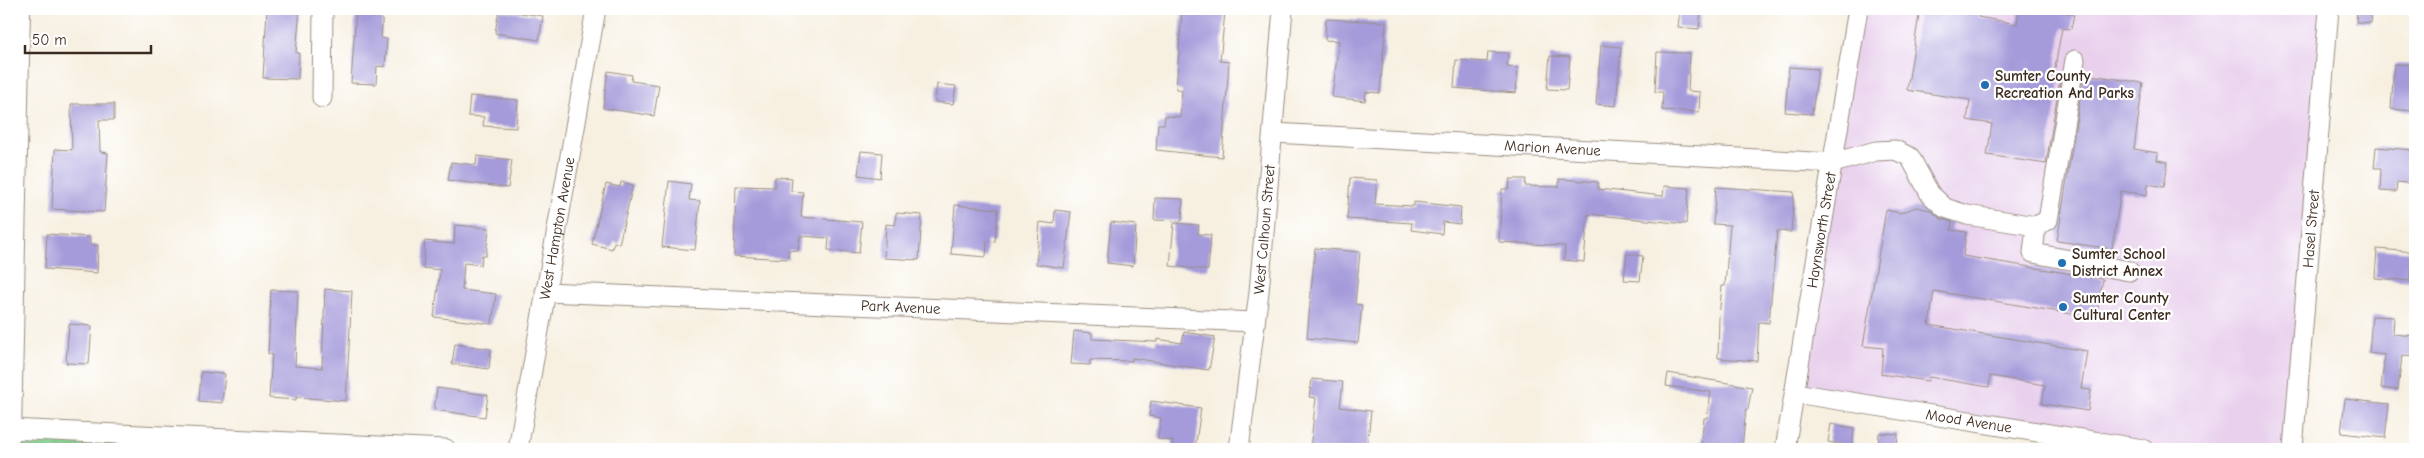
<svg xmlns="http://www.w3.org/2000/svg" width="2424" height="458" font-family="'Comic Neue',sans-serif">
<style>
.built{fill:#e9d1ed}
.green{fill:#86d492;stroke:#607f58}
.building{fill:#a59bda}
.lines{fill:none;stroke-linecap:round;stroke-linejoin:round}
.minor-casing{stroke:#998d80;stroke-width:21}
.major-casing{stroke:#998d80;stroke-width:26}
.minor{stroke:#fff;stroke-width:19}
.major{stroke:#fff;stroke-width:24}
.poi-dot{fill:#1f6fb2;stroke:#fff;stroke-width:2}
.labels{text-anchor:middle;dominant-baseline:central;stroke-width:4.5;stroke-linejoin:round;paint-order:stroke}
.poi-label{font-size:15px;font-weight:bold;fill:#3b2a1e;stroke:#fff;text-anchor:start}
.street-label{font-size:15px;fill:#3b2a1e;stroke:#fff}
</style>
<rect width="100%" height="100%" fill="#fff"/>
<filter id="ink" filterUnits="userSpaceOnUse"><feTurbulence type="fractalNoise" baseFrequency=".02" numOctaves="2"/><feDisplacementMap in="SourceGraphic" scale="10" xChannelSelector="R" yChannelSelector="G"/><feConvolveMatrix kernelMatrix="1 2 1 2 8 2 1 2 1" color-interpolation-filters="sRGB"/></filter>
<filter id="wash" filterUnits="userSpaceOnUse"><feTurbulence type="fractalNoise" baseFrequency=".0096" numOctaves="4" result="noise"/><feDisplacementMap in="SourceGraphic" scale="20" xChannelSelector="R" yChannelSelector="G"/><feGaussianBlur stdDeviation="1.12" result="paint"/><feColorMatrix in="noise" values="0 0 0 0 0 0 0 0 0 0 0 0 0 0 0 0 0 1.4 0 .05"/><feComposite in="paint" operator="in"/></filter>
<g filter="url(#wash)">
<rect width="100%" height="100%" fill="#f7f0e1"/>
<polygon class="built" points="1858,9 2329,9 2293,449 2155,449 1795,393"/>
<polygon class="green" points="9,429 446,449 9,449"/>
<g id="blocks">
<g class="building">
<polygon points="267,9 300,9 296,53 299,53 298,79 263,78"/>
<polygon points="356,9 383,9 381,38 387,39 385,67 377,66 376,84 351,83"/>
<polygon points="1199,9 1224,9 1225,12 1220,61 1229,62 1222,157 1156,150 1158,124 1164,124 1165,116 1180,117 1182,90 1176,89 1182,12 1198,13"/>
<polygon points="1680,9 1701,9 1699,29 1678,27"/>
<polygon points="1920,9 1979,9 1978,17 2017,24 2019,9 2058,9 2058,11 2074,14 2071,29 2062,28 2053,79 2060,80 2046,164 1987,155 1992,124 1967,120 1970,100 1907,90"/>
<polygon points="2357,9 2372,9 2371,23 2356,22"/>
<polygon points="499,10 543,16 539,40 495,33"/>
<polygon points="1326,19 1386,22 1380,93 1366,92 1365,101 1332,97 1339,41 1325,40"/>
<polygon points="1601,45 1621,47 1616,106 1596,104"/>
<polygon points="1488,52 1508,53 1507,67 1518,68 1516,93 1454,88 1456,60 1487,62"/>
<polygon points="1657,52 1690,53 1688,91 1700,92 1699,112 1662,110 1663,92 1655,92"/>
<polygon points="1550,56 1570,57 1567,90 1547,89"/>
<polygon points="2394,64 2415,65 2413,111 2391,109"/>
<polygon points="1789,67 1818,69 1812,114 1785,112"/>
<polygon points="608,71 632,75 631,81 659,85 654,116 603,108"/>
<polygon points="2084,74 2143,83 2134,149 2158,153 2157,160 2168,162 2164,187 2148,184 2147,195 2121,191 2112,249 2057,241"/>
<polygon points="937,84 956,86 953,104 935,102"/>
<polygon points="470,96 518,100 516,128 483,126 484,117 468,116"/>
<polygon points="71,104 114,104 114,120 99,120 100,152 108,153 104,212 52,209 55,149 72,150"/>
<polygon points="2376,147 2415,150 2415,184 2397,182 2396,192 2380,191 2381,168 2374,168"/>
<polygon points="861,151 882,153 880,178 858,175"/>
<polygon points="477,156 512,160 508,188 448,180 451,162 476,165"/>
<polygon points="775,177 792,178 791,191 803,192 801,217 862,222 859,253 828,250 829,238 800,236 798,251 789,250 788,259 734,256 736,186 775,187"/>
<polygon points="1350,178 1377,180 1375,204 1414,206 1414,202 1461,207 1460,224 1443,222 1442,234 1411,230 1412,223 1347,219"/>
<polygon points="1510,179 1526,179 1525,186 1559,187 1559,179 1598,182 1598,189 1663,196 1664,186 1689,188 1686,224 1588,214 1584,262 1564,260 1565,246 1499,242 1502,189 1509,189"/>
<polygon points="669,181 691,184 689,200 700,201 695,250 662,247"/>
<polygon points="621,182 633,185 619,244 614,242 612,249 592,244 606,184 620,187"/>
<polygon points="1716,187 1794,192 1791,232 1777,231 1769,323 1759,322 1757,361 1718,358 1719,317 1722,286 1725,286 1730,225 1713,224"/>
<polygon points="1155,198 1183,199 1182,221 1154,220"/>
<polygon points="955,205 998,209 995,242 987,241 986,257 951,254"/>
<polygon points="1916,207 1930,210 1941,219 1952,222 1951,230 1966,232 1963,256 2103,279 2096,318 1934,291 1929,325 2087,351 2081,389 2091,390 2088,411 2042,404 2045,385 1990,376 1989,387 1929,377 1928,381 1881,374 1883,348 1863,346 1886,210 1900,213"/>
<polygon points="1055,210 1071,212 1064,268 1036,264 1040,222 1054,224"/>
<polygon points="896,213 922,215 919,260 884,258 886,224 895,225"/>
<polygon points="1111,222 1136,225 1133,266 1107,263"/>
<polygon points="1174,223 1199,225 1198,234 1211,235 1208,270 1170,266"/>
<polygon points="455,225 489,228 486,256 482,255 481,265 464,263 462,290 496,294 492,324 434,317 440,270 423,268 425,241 454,244"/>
<polygon points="47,234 90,237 90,245 98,245 97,273 45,269"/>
<polygon points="1315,248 1360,252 1355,304 1362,305 1358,343 1307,338"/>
<polygon points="2377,249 2415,252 2415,270 2411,269 2411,281 2375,278"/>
<polygon points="1627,254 1643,256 1640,281 1624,280"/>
<polygon points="325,289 352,291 346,401 296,397 296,400 269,398 272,354 268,354 271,290 298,291 295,366 322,368"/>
<polygon points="2372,316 2394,317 2393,334 2415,336 2415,357 2402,356 2398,390 2381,388 2385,355 2369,353"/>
<polygon points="69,324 92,326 89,364 66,363"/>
<polygon points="1074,331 1092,333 1092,339 1157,342 1157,339 1182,343 1184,332 1215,337 1209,370 1132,358 1132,361 1090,360 1090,365 1071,364"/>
<polygon points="455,344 491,349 489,369 452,364"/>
<polygon points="201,372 225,374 222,403 199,401"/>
<polygon points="1668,373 1752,387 1748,409 1746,409 1742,448 1701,444 1704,418 1707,418 1711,392 1666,386"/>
<polygon points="1312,379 1343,382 1340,407 1371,411 1367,449 1310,449 1316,398 1309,397"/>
<polygon points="437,388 488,395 485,417 434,410"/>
<polygon points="2345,399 2389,404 2385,438 2341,433"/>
<polygon points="1151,401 1201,408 1195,449 1172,446 1173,441 1158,439 1161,418 1149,416"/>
<polygon points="1831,424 1854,428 1852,446 1828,442"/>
<polygon points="1879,433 1898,434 1897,449 1878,449"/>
</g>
</g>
</g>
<g filter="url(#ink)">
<use href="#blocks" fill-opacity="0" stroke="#998d80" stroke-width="1"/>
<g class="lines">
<defs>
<g id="minor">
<polyline points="322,98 323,9"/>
<path id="s1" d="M1273,133L1833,163L1876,151L1895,150L1910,157L1930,194L1945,208L1967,215L2036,226L2048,220L2075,60"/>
<polyline points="2036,226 2033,253 2129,271"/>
<path id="s2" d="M545,292L1255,322"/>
<path id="s3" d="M1795,393L2143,449"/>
<polyline points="9,429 446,449"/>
<path id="s4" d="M518,449L596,9"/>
<path id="s5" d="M1239,449L1259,292L1283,9"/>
<path id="s6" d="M1785,449L1858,9"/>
<path id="s7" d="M2293,449L2329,9"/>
</g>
<polyline id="major" points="9,433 18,9"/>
</defs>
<use href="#minor" class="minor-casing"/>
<use href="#major" class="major-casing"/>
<use href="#minor" class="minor"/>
<use href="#major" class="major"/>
</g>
</g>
<g class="poi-dot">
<circle cx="1985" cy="85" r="5"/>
<circle cx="2062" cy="263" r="5"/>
<circle cx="2063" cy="307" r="5"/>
</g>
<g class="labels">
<g class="poi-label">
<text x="1995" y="76">Sumter County<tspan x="1995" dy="17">Recreation And Parks</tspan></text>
<text x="2072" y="254">Sumter School<tspan x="2072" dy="17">District Annex</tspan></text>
<text x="2073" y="298">Sumter County<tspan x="2073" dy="17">Cultural Center</tspan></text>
</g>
<g class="street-label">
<text stroke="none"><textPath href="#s1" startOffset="280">Marion Avenue</textPath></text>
<text stroke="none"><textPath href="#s4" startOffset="224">West Hampton Avenue</textPath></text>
<text stroke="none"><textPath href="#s5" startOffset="221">West Calhoun Street</textPath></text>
<text stroke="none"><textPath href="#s6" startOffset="222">Haynsworth Street</textPath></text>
<text stroke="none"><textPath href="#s7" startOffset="221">Hasel Street</textPath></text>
<text stroke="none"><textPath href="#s2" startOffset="356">Park Avenue</textPath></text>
<text stroke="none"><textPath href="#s3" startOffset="176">Mood Avenue</textPath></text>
</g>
</g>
<rect width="2424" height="458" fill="none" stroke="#fff" stroke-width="30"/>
<path d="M25 45v8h126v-8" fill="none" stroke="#3b2a1e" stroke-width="2.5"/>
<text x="32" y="45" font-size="15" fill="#3b2a1e" stroke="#ffffff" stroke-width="4" paint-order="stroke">50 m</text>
</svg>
